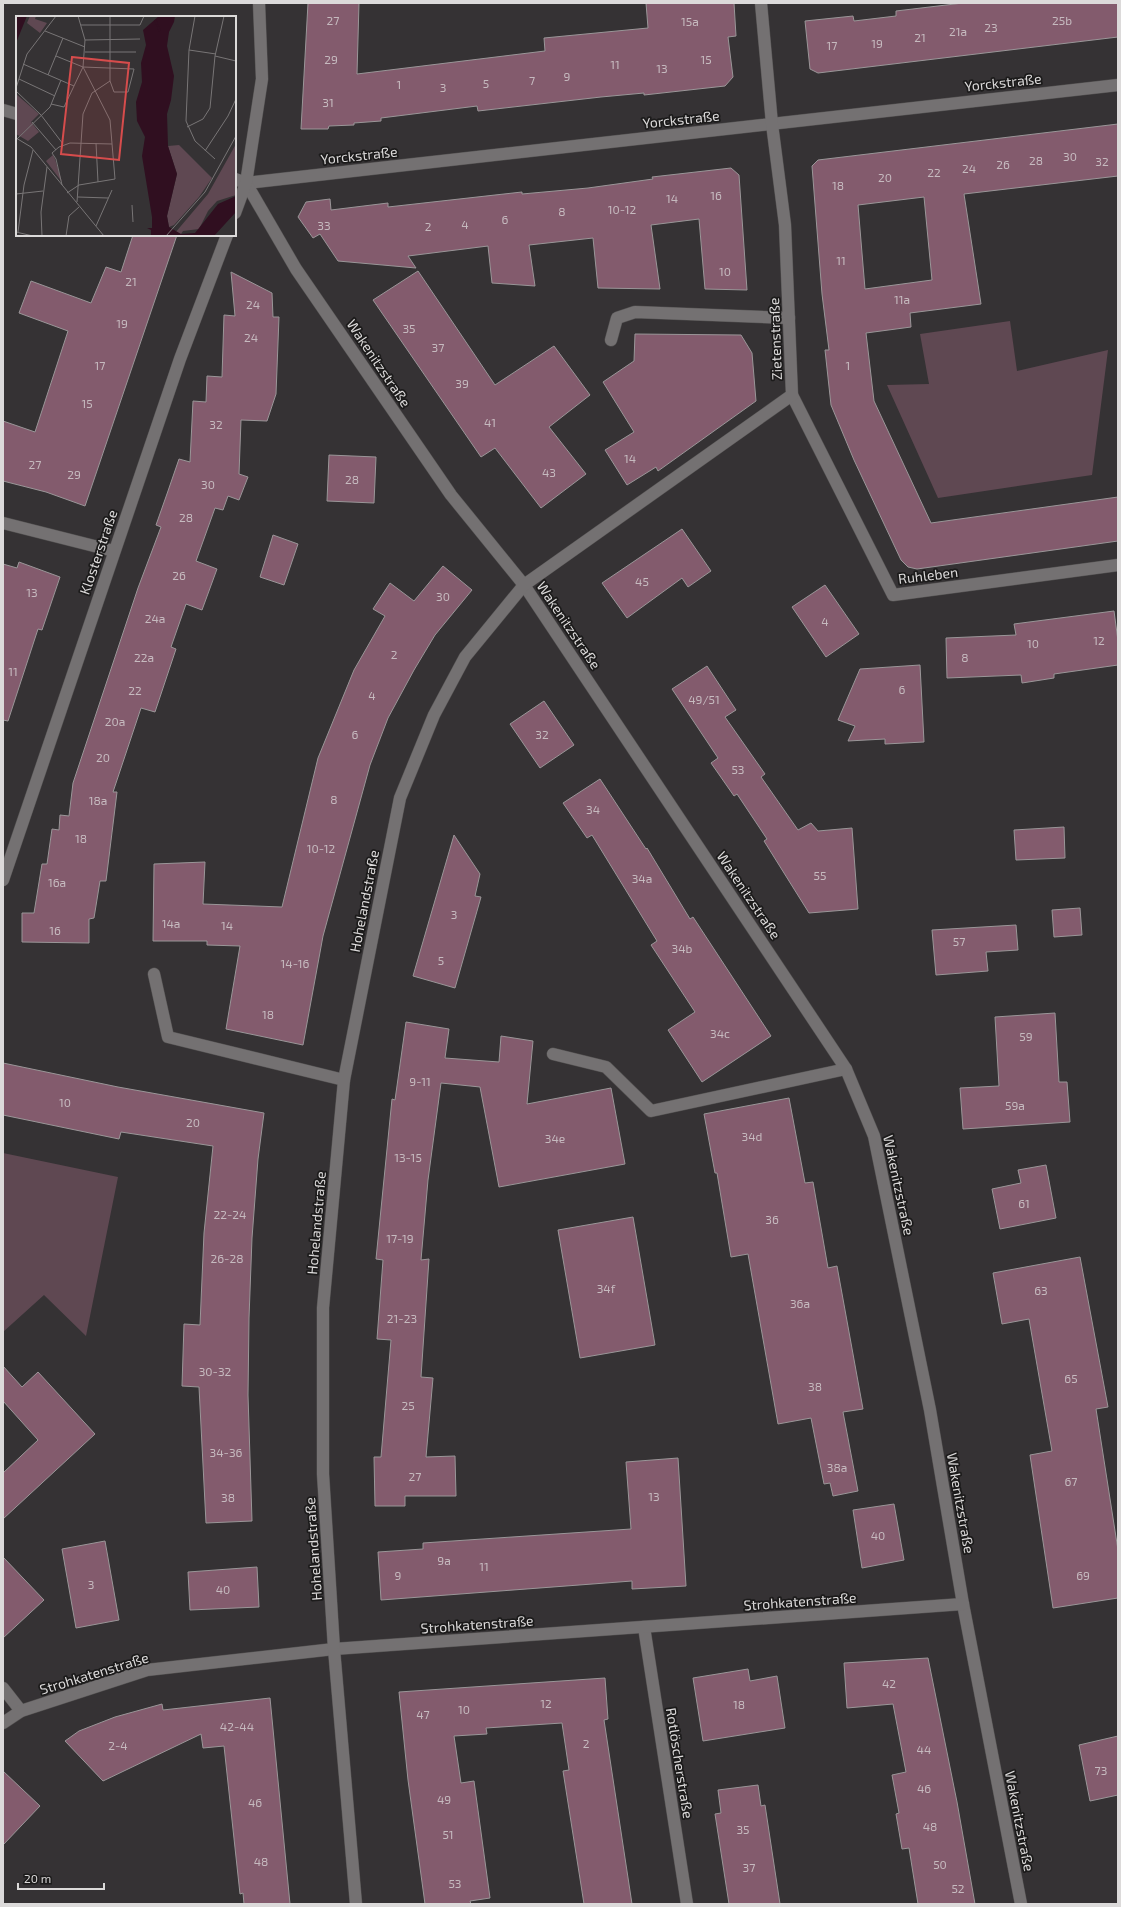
<svg xmlns="http://www.w3.org/2000/svg" width="1121" height="1907" font-family="'Exo 2',sans-serif">
<style>
.green{fill:#5f4852}
.building{fill:#835b6d;stroke:#9a9698;fill-rule:evenodd}
.lines{fill:none;stroke-linecap:round;stroke-linejoin:round}
.lane-casing{stroke:#525050;stroke-width:13}
.street-casing{stroke:#525050;stroke-width:13}
.lane{stroke:#747172;stroke-width:12}
.street{stroke:#747172;stroke-width:12}
.labels{text-anchor:middle;dominant-baseline:central;stroke-width:3.5;stroke-linejoin:round;paint-order:stroke}
.number-label{font-size:12px;fill:#c6babf}
.street-label{font-size:14px;fill:#dcdada;stroke:#1c1b1b}
.inset-river{fill:none;stroke:#300f20;stroke-width:2}
.inset-road{fill:none;stroke:#787576;stroke-width:1}
.view{fill:#d74c4c;fill-opacity:0.15;stroke:#d74c4c;stroke-width:2}
.inset-edge{fill:none;stroke:#dcdada;stroke-width:2}
</style>
<rect width="100%" height="100%" fill="#353234"/>
<g class="green">
<polygon points="1010,321 1017,371 1108,350 1092,475 938,498 887,385 929,384 920,334"/>
<polygon points="3,1153 118,1177 86,1336 44,1295 3,1332"/>
</g>
<g class="building">
<polygon points="308,3 359,3 357,74 545,51 544,38 648,28 646,3 734,3 736,36 728,37 733,77 725,86 644,95 644,93 601,97 478,111 477,106 381,118 381,121 354,123 354,125 329,126 328,129 301,129"/>
<polygon points="963,3 1118,3 1118,37 818,73 810,69 805,21 853,16 854,21 896,16 896,11"/>
<path d="M1118,124V176L964,194L981,304L910,313L911,327L866,333L874,401L931,523L1118,497V541L917,569L908,567L901,560L854,460L831,405L825,350H829L822,294L812,166L818,160ZM924,197L932,280L865,289L858,205Z"/>
<polygon points="731,168 739,175 747,290 705,289 699,219 651,225 660,289 598,288 593,238 529,245 535,286 492,283 488,246 408,256 416,268 338,261 320,234 313,238 298,217 306,202 330,199 331,210 388,203 388,207 522,192 522,194 588,188 653,179 652,177"/>
<polygon points="133,235 177,235 85,506 46,492 3,481 3,421 35,432 68,331 19,313 31,281 91,303 106,267 121,272"/>
<polygon points="418,271 495,385 554,346 590,395 549,427 586,474 541,508 495,448 481,457 373,300"/>
<polygon points="231,272 272,293 273,317 279,317 276,394 267,421 241,420 239,474 248,477 239,500 228,496 223,510 215,508 196,561 217,569 202,610 186,604 171,647 176,649 155,712 141,708 113,792 117,792 106,881 100,881 94,918 89,919 89,943 22,942 22,913 34,913 42,864 47,864 52,829 59,830 60,815 69,816 73,783 138,588 161,527 156,525 168,491 179,459 190,462 193,401 206,402 207,376 222,377 224,315 235,316"/>
<polygon points="635,334 741,335 752,353 756,401 658,471 656,467 627,485 605,450 634,432 603,382 634,361"/>
<polygon points="329,455 376,457 374,503 327,501"/>
<polygon points="682,529 711,571 688,587 682,578 627,618 602,583"/>
<polygon points="273,535 298,544 284,585 260,577"/>
<polygon points="19,562 60,577 42,630 38,629 8,721 3,720 3,564 17,568"/>
<polygon points="443,566 472,590 435,635 414,670 388,718 370,765 323,936 303,1045 226,1029 240,946 207,945 207,941 153,941 154,864 205,862 203,904 282,907 318,758 354,670 385,616 373,609 390,583 414,601"/>
<polygon points="825,585 859,634 826,657 792,607"/>
<polygon points="1114,611 1118,641 1118,665 1054,674 1054,678 1022,683 1021,675 947,678 946,638 1016,635 1014,624"/>
<polygon points="920,665 924,742 885,744 885,739 848,741 855,726 838,720 860,669"/>
<polygon points="707,666 736,710 725,717 765,774 761,777 798,830 811,823 818,831 852,828 858,909 809,913 764,841 767,839 737,794 734,796 711,763 718,758 672,689"/>
<polygon points="544,701 574,745 540,768 510,724"/>
<polygon points="600,779 646,849 647,848 690,919 693,917 771,1036 702,1082 668,1030 695,1012 651,945 657,941 592,835 587,838 563,803"/>
<polygon points="1064,827 1065,858 1016,860 1014,830"/>
<polygon points="454,835 480,874 475,896 481,897 455,988 413,976"/>
<polygon points="1080,908 1082,935 1054,937 1052,910"/>
<polygon points="1016,925 1018,950 986,952 988,971 936,975 932,930"/>
<polygon points="1055,1013 1059,1082 1067,1082 1070,1122 963,1129 960,1088 999,1086 995,1017"/>
<polygon points="406,1022 449,1029 445,1058 499,1062 501,1036 533,1041 527,1104 611,1088 625,1164 499,1187 480,1087 441,1083 428,1180 421,1260 429,1259 421,1377 433,1378 426,1457 455,1456 456,1496 405,1496 405,1506 375,1506 374,1457 381,1457 391,1340 377,1339 383,1260 376,1259 392,1099 395,1100"/>
<polygon points="3,1063 118,1087 264,1113 258,1159 252,1238 249,1318 248,1395 252,1521 206,1523 199,1387 182,1386 184,1324 200,1325 204,1233 213,1146 121,1132 119,1139 3,1115"/>
<polygon points="789,1098 805,1183 813,1182 828,1268 837,1266 863,1409 843,1412 858,1491 833,1496 830,1483 824,1484 811,1418 778,1424 748,1254 731,1257 717,1173 715,1173 704,1114"/>
<polygon points="1046,1165 1056,1218 1000,1229 992,1189 1021,1183 1018,1170"/>
<polygon points="633,1217 655,1345 580,1358 558,1230"/>
<polygon points="1080,1257 1108,1407 1096,1409 1118,1550 1118,1598 1053,1608 1030,1455 1052,1451 1029,1319 1002,1324 993,1273"/>
<polygon points="3,1366 22,1387 38,1372 95,1434 3,1519 3,1473 38,1440 3,1401"/>
<polygon points="678,1458 686,1586 632,1589 632,1581 381,1600 378,1552 423,1549 423,1543 631,1529 626,1462"/>
<polygon points="894,1504 904,1560 862,1568 853,1510"/>
<polygon points="105,1541 119,1620 76,1628 62,1549"/>
<polygon points="3,1557 44,1600 3,1638"/>
<polygon points="257,1567 259,1607 190,1610 188,1572"/>
<polygon points="928,1658 957,1802 975,1904 918,1904 909,1848 902,1849 896,1814 899,1813 892,1775 906,1772 893,1704 847,1708 844,1663"/>
<polygon points="748,1669 750,1681 777,1676 785,1728 703,1741 693,1678"/>
<polygon points="605,1678 608,1719 604,1720 632,1904 584,1904 563,1771 569,1770 562,1723 486,1728 487,1734 454,1736 461,1783 474,1781 490,1898 470,1901 471,1904 425,1904 408,1780 399,1692"/>
<polygon points="270,1698 290,1904 244,1904 243,1893 240,1894 224,1746 203,1748 201,1734 103,1781 65,1741 79,1731 115,1717 162,1704 163,1710"/>
<polygon points="1118,1736 1118,1795 1090,1801 1079,1745"/>
<polygon points="3,1771 40,1806 3,1845"/>
<polygon points="758,1785 761,1806 765,1805 780,1904 729,1904 715,1814 721,1813 718,1790"/>
</g>
<g class="lines">
<defs>
<g id="lane">
<polyline points="611,340 617,318 635,312 789,318"/>
<polyline points="154,974 168,1037 344,1080"/>
<polyline points="553,1054 606,1067 651,1111 846,1069"/>
</g>
<g id="street">
<polyline points="3,110 17,114"/>
<polyline points="235,179 246,183 1118,85"/>
<polyline points="246,183 296,269 451,495 524,585 846,1069 874,1136 930,1410 963,1604 1021,1904"/>
<polyline points="235,213 246,183 262,79 259,3"/>
<polyline points="792,395 893,595 1118,565"/>
<polyline points="3,523 114,551"/>
<polyline points="3,880 180,359 227,235"/>
<polyline points="644,1627 687,1904"/>
<polyline points="3,1688 21,1711"/>
<polyline points="3,1723 21,1711 147,1670 334,1649 963,1604"/>
<polyline points="356,1904 334,1649 323,1474 323,1308 344,1080 400,798 434,715 465,657 524,585 792,395 785,225 772,124 761,3"/>
</g>
</defs>
<use href="#lane" class="lane-casing"/>
<use href="#street" class="street-casing"/>
<use href="#lane" class="lane"/>
<use href="#street" class="street"/>
</g>
<g class="labels">
<g class="number-label">
<text x="333" y="20">27</text>
<text x="1062" y="20">25b</text>
<text x="690" y="21">15a</text>
<text x="991" y="27">23</text>
<text x="958" y="31">21a</text>
<text x="920" y="37">21</text>
<text x="877" y="43">19</text>
<text x="832" y="45">17</text>
<text x="331" y="59">29</text>
<text x="706" y="59">15</text>
<text x="615" y="64">11</text>
<text x="662" y="68">13</text>
<text x="567" y="76">9</text>
<text x="532" y="80">7</text>
<text x="486" y="83">5</text>
<text x="399" y="84">1</text>
<text x="443" y="87">3</text>
<text x="328" y="102">31</text>
<text x="1070" y="156">30</text>
<text x="1036" y="160">28</text>
<text x="1102" y="161">32</text>
<text x="1003" y="164">26</text>
<text x="969" y="168">24</text>
<text x="934" y="172">22</text>
<text x="885" y="177">20</text>
<text x="838" y="185">18</text>
<text x="716" y="195">16</text>
<text x="672" y="198">14</text>
<text x="622" y="209">10-12</text>
<text x="562" y="211">8</text>
<text x="505" y="219">6</text>
<text x="465" y="224">4</text>
<text x="324" y="225">33</text>
<text x="428" y="226">2</text>
<text x="841" y="260">11</text>
<text x="725" y="271">10</text>
<text x="131" y="281">21</text>
<text x="902" y="299">11a</text>
<text x="253" y="304">24</text>
<text x="122" y="323">19</text>
<text x="409" y="328">35</text>
<text x="251" y="337">24</text>
<text x="438" y="347">37</text>
<text x="100" y="365">17</text>
<text x="848" y="365">1</text>
<text x="462" y="383">39</text>
<text x="87" y="403">15</text>
<text x="490" y="422">41</text>
<text x="216" y="424">32</text>
<text x="630" y="458">14</text>
<text x="35" y="464">27</text>
<text x="549" y="472">43</text>
<text x="74" y="474">29</text>
<text x="352" y="479">28</text>
<text x="208" y="484">30</text>
<text x="186" y="517">28</text>
<text x="179" y="575">26</text>
<text x="642" y="581">45</text>
<text x="32" y="592">13</text>
<text x="443" y="596">30</text>
<text x="155" y="618">24a</text>
<text x="825" y="621">4</text>
<text x="1099" y="640">12</text>
<text x="1033" y="643">10</text>
<text x="394" y="654">2</text>
<text x="144" y="657">22a</text>
<text x="965" y="657">8</text>
<text x="13" y="671">11</text>
<text x="902" y="689">6</text>
<text x="135" y="690">22</text>
<text x="372" y="695">4</text>
<text x="704" y="699">49/51</text>
<text x="115" y="721">20a</text>
<text x="355" y="734">6</text>
<text x="542" y="734">32</text>
<text x="103" y="757">20</text>
<text x="738" y="769">53</text>
<text x="334" y="799">8</text>
<text x="98" y="800">18a</text>
<text x="593" y="809">34</text>
<text x="81" y="838">18</text>
<text x="321" y="848">10-12</text>
<text x="820" y="875">55</text>
<text x="642" y="878">34a</text>
<text x="57" y="882">16a</text>
<text x="454" y="914">3</text>
<text x="171" y="923">14a</text>
<text x="227" y="925">14</text>
<text x="55" y="930">16</text>
<text x="959" y="941">57</text>
<text x="682" y="948">34b</text>
<text x="441" y="960">5</text>
<text x="295" y="963">14-16</text>
<text x="268" y="1014">18</text>
<text x="720" y="1033">34c</text>
<text x="1026" y="1036">59</text>
<text x="420" y="1081">9-11</text>
<text x="65" y="1102">10</text>
<text x="1015" y="1105">59a</text>
<text x="193" y="1122">20</text>
<text x="752" y="1136">34d</text>
<text x="555" y="1138">34e</text>
<text x="408" y="1157">13-15</text>
<text x="1024" y="1203">61</text>
<text x="230" y="1214">22-24</text>
<text x="772" y="1219">36</text>
<text x="400" y="1238">17-19</text>
<text x="227" y="1258">26-28</text>
<text x="606" y="1288">34f</text>
<text x="1041" y="1290">63</text>
<text x="800" y="1303">36a</text>
<text x="402" y="1318">21-23</text>
<text x="215" y="1371">30-32</text>
<text x="1071" y="1378">65</text>
<text x="815" y="1386">38</text>
<text x="408" y="1405">25</text>
<text x="226" y="1452">34-36</text>
<text x="837" y="1467">38a</text>
<text x="415" y="1476">27</text>
<text x="1071" y="1481">67</text>
<text x="654" y="1496">13</text>
<text x="228" y="1497">38</text>
<text x="878" y="1535">40</text>
<text x="444" y="1560">9a</text>
<text x="484" y="1566">11</text>
<text x="398" y="1575">9</text>
<text x="1083" y="1575">69</text>
<text x="91" y="1584">3</text>
<text x="223" y="1589">40</text>
<text x="889" y="1683">42</text>
<text x="546" y="1703">12</text>
<text x="739" y="1704">18</text>
<text x="464" y="1709">10</text>
<text x="423" y="1714">47</text>
<text x="237" y="1726">42-44</text>
<text x="586" y="1743">2</text>
<text x="118" y="1745">2-4</text>
<text x="924" y="1749">44</text>
<text x="1101" y="1770">73</text>
<text x="924" y="1788">46</text>
<text x="444" y="1799">49</text>
<text x="255" y="1802">46</text>
<text x="930" y="1826">48</text>
<text x="743" y="1829">35</text>
<text x="448" y="1834">51</text>
<text x="261" y="1861">48</text>
<text x="940" y="1864">50</text>
<text x="749" y="1867">37</text>
<text x="455" y="1883">53</text>
<text x="958" y="1888">52</text>
</g>
<g class="street-label">
<text transform="translate(1003 82) rotate(-6)">Yorckstraße</text>
<text transform="translate(681 119) rotate(-6)">Yorckstraße</text>
<text transform="translate(359 155) rotate(-6)">Yorckstraße</text>
<text transform="translate(775 339) rotate(-92)">Zietenstraße</text>
<text transform="translate(379 363) rotate(56)">Wakenitzstraße</text>
<text transform="translate(98 552) rotate(-71)">Klosterstraße</text>
<text transform="translate(928 575) rotate(-7)">Ruhleben</text>
<text transform="translate(569 625) rotate(56)">Wakenitzstraße</text>
<text transform="translate(749 895) rotate(56)">Wakenitzstraße</text>
<text transform="translate(364 901) rotate(-79)">Hohelandstraße</text>
<text transform="translate(899 1185) rotate(78)">Wakenitzstraße</text>
<text transform="translate(316 1223) rotate(-85)">Hohelandstraße</text>
<text transform="translate(961 1503) rotate(80)">Wakenitzstraße</text>
<text transform="translate(313 1549) rotate(-94)">Hohelandstraße</text>
<text transform="translate(800 1601) rotate(-4)">Strohkatenstraße</text>
<text transform="translate(477 1624) rotate(-4)">Strohkatenstraße</text>
<text transform="translate(94 1673) rotate(-17)">Strohkatenstraße</text>
<text transform="translate(680 1763) rotate(81)">Rotlöscherstraße</text>
<text transform="translate(1020 1821) rotate(79)">Wakenitzstraße</text>
</g>
</g>
<g transform="translate(16 16)">
<rect width="220" height="220" fill="#353234"/>
<path d="M14,0H20L19,3L31,7L24,17L11,7ZM0,78L23,98L15,106L23,116L12,125L0,118ZM220,128V179L201,185L192,195L183,213L167,215L165,218L159,217L192,178ZM163,129L196,162L183,181L158,209L153,211L151,200L161,158L152,130ZM37,139L39,143L46,166L30,145Z" fill="#5f4852"/>
<path d="M1,0H11L0,27V2ZM143,0H159L158,6L153,16L151,30L158,60L155,84L151,98L152,130L161,158L151,200L153,211L165,218L179,217L202,188L220,180V196L198,220H135V214L131,212H136V201L126,140L129,121L121,105L120,86L126,66L125,47L130,29L127,14Z" fill="#300f20"/>
<path class="inset-river" d="M139,4L144,15"/>
<path class="inset-road" d="M179,0L173,34L170,105L179,125L199,143M65,9H124L128,0M29,15L69,31M69,24L124,23M173,34L200,38M69,36H120M40,40L67,51L118,53L112,76H98L94,65M199,40L220,45M7,48L58,70M32,59L47,22M3,63L39,80M0,72L11,38L40,0M0,75L25,99M35,88L48,91L67,51L69,24L62,0M25,99L47,128M16,106L40,134M171,111L187,103L194,92L199,40L208,0M0,122L15,131L88,220M1,123L34,91L45,64M80,127L82,166M189,135L212,100L220,83M46,169L40,143L36,137L43,131L54,127L96,128M51,177L63,169L99,163L94,104L67,51M0,178L27,175M62,181L92,182M61,186L67,98L76,77L94,65V0M116,189L117,206M80,210L96,174M0,216L17,220M2,216L8,169L17,134M26,220L25,196L31,151M50,220L53,200L63,191M150,220L189,176L220,120"/>
<path class="view" d="M56,41L113,47L103,144L45,138Z"/>
<rect width="220" height="220" class="inset-edge"/>
</g>
<rect width="1121" height="1907" fill="none" stroke="#dcdada" stroke-width="8"/>
<path d="M18 1883v6h86v-6" fill="none" stroke="#dcdada" stroke-width="2"/>
<text x="24" y="1883" font-size="12" fill="#dcdada" stroke="#1c1b1b" stroke-width="3" paint-order="stroke">20 m</text>
</svg>
